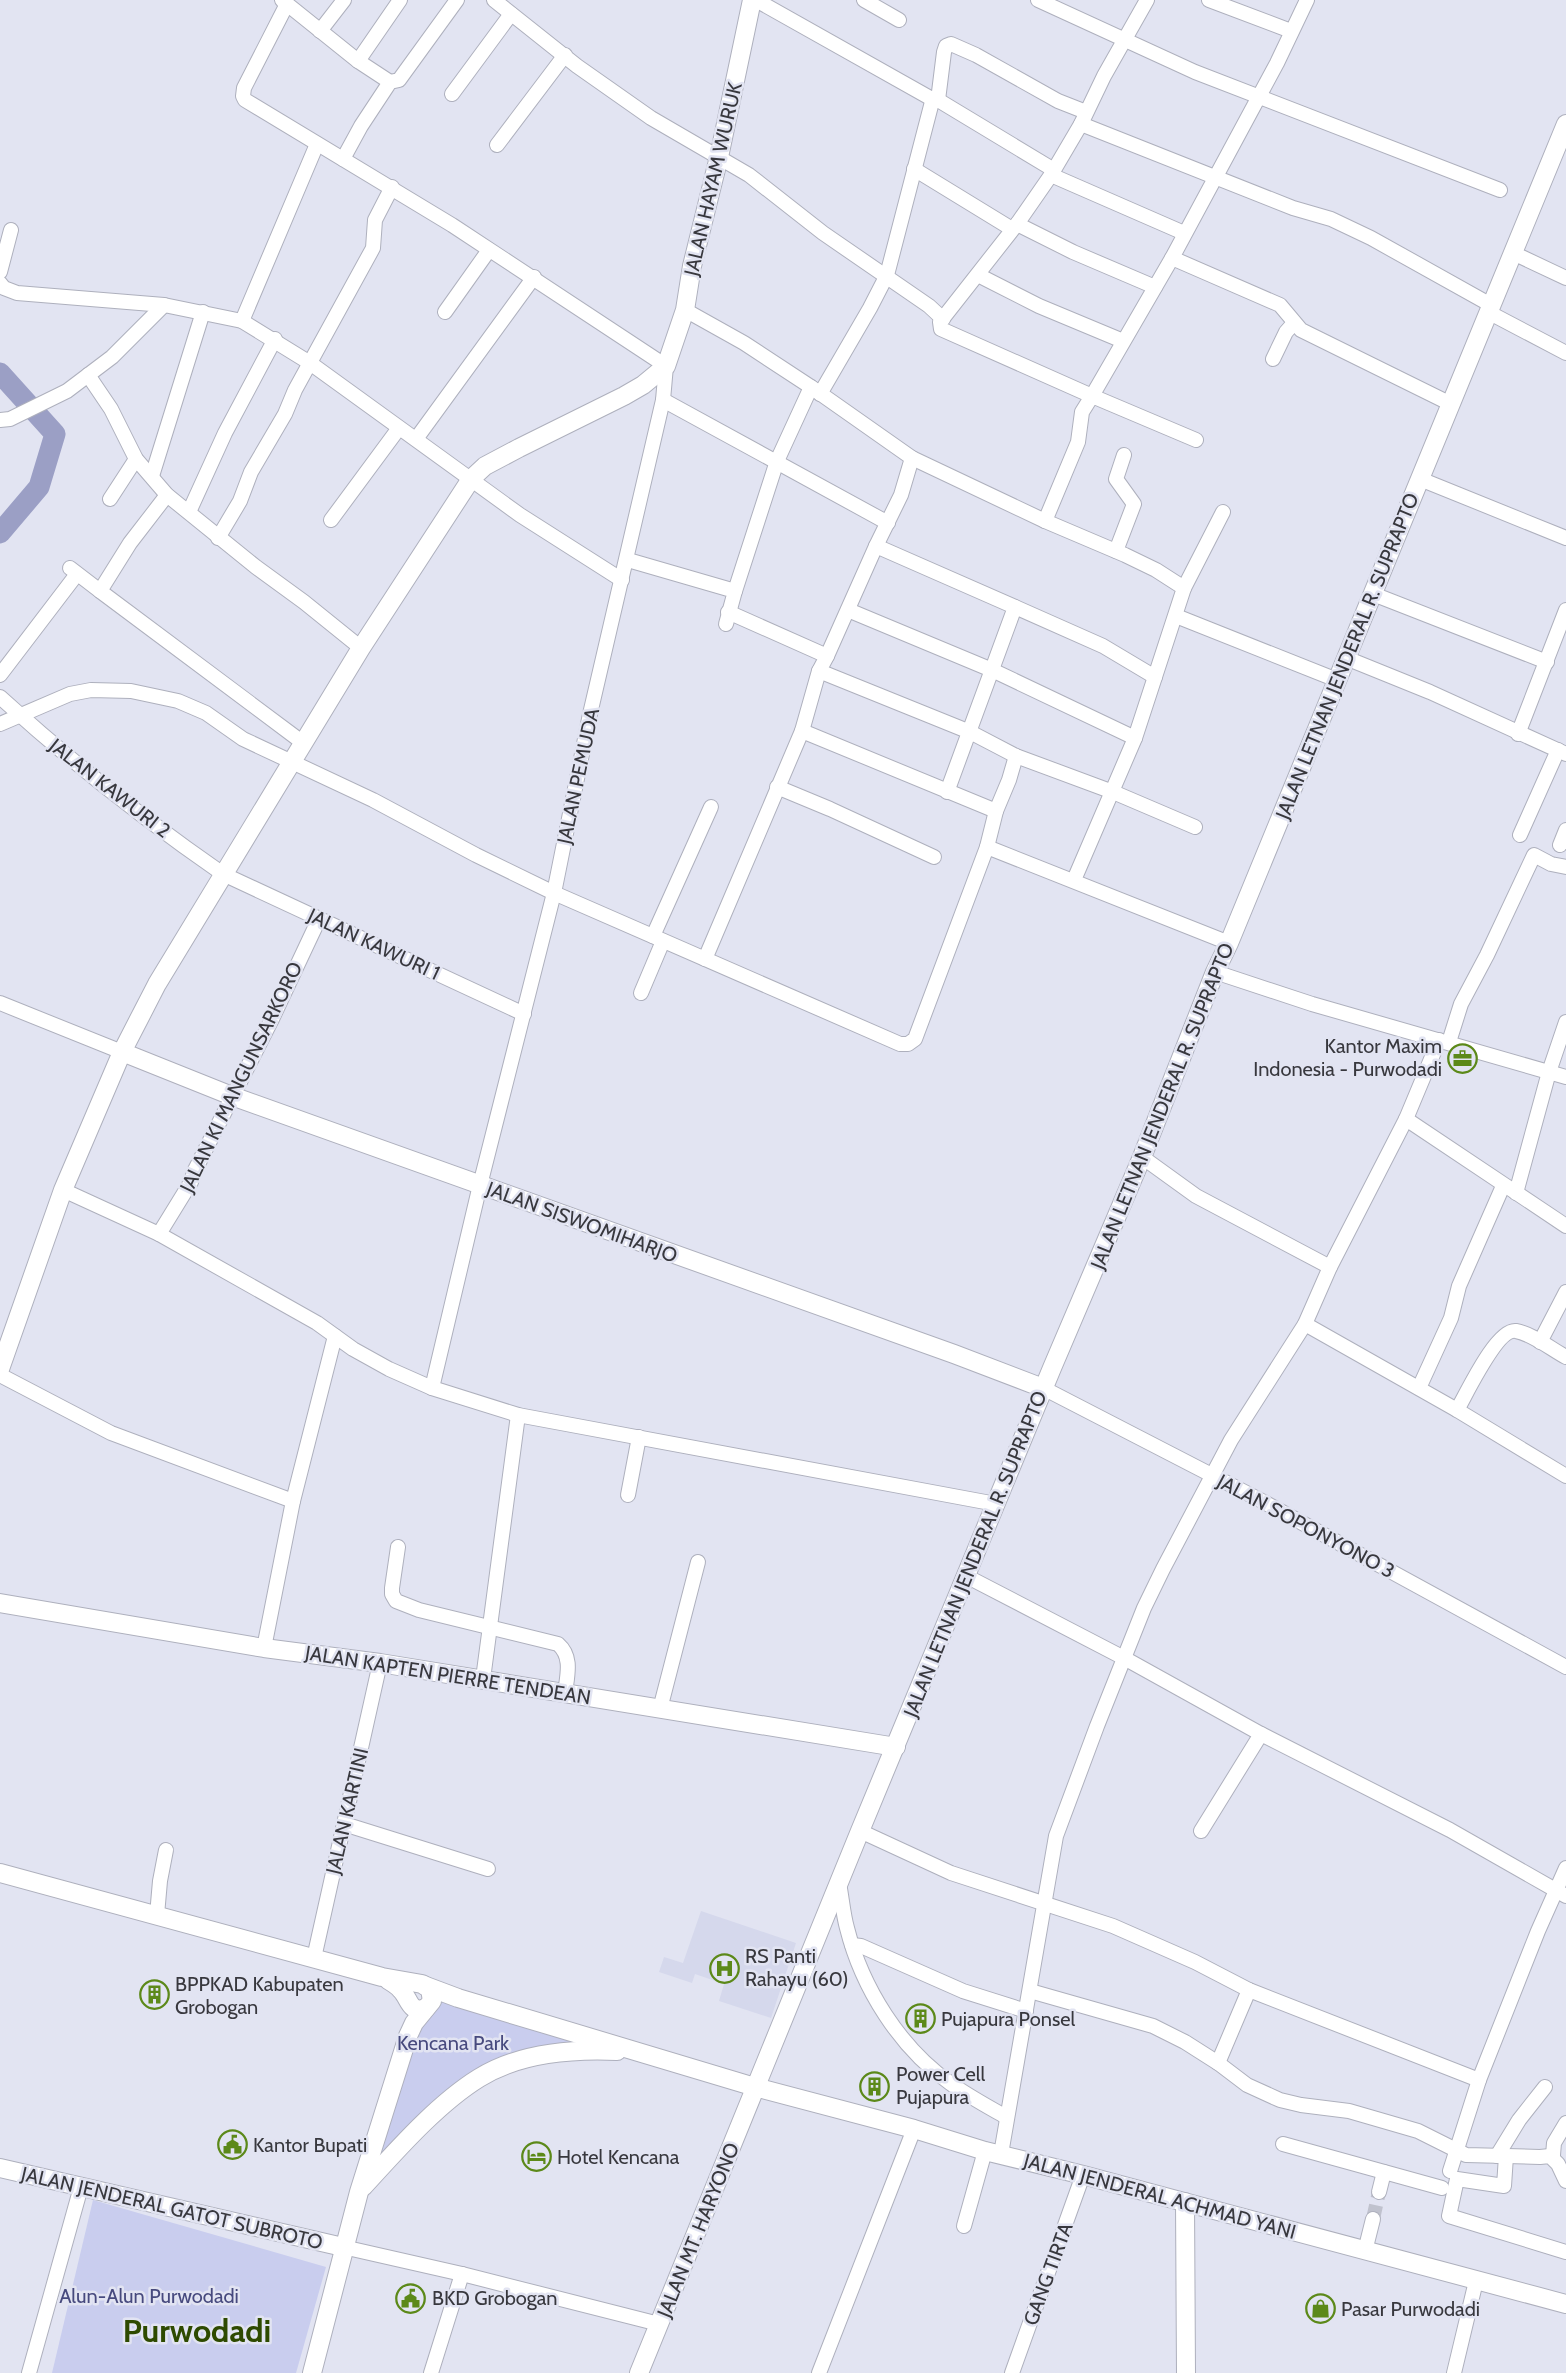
<svg xmlns="http://www.w3.org/2000/svg" width="1566" height="2373" font-family="Cabin,sans-serif">
<style>
.built{fill:#d5d8ec}
.green{fill:#c9cdee}
.lines{fill:none;stroke-linecap:round;stroke-linejoin:round}
.river{stroke:#9b9fc5;stroke-width:21}
.minor-tunnel{stroke:#c0c2ce;stroke-width:14;stroke-dasharray:14 7;stroke-linecap:butt}
.minor-casing{stroke:#aeb0bd;stroke-width:16}
.major-casing{stroke:#aeb0bd;stroke-width:20}
.minor{stroke:#fff;stroke-width:14}
.major{stroke:#fff;stroke-width:18}
.labels{text-anchor:middle;dominant-baseline:central;stroke-width:5;stroke-linejoin:round;paint-order:stroke}
.street-label{font-size:20px;fill:#38383e;stroke:#e2e4f2}
.poi-label{font-size:20px;fill:#38383e;stroke:#e2e4f2;text-anchor:start}
.park-label{font-size:20px;fill:#474a7e;stroke:#e2e4f2}
.town-label{font-size:32px;font-weight:bold;fill:#2e4a00;stroke:#e2e4f2}
</style>
<rect width="100%" height="100%" fill="#e2e4f2"/>
<polygon class="built" points="701,1911 796,1943 771,2018 719,2001 724,1984 695,1974 692,1983 659,1972 664,1957 683,1963"/>
<g class="green">
<polygon points="448,1999 598,2049 480,2077 359,2190 408,2036 438,2001"/>
<polygon points="93,2200 326,2267 296,2373 52,2373"/>
</g>
<g class="lines">
<polyline class="river" points="0,373 55,434 39,487 0,533"/>
<polyline class="minor-tunnel" points="1373,2219 1379,2192"/>
<defs>
<g id="minor">
<polyline points="282,0 358,61 390,82"/>
<polyline points="494,0 577,66 651,118 749,175 823,233 929,306 943,319"/>
<polyline points="756,0 932,99"/>
<polyline points="864,0 899,20"/>
<polyline points="1038,0 1195,72 1500,190"/>
<polyline points="1147,0 1104,76 1081,124 1051,175 1017,224 940,322 941,329 1092,396 1172,258 1277,63 1307,0"/>
<polyline points="1209,0 1291,31"/>
<polyline points="287,4 244,88 243,96 245,100 452,225 666,366 663,400 590,714 554,893 480,1185 432,1388"/>
<polyline points="320,31 344,0"/>
<polyline points="358,61 400,0"/>
<polyline points="452,94 511,14"/>
<polyline points="938,100 944,52 946,46 951,44 976,55 1058,101 1086,112"/>
<polyline points="1081,124 1293,208 1331,219 1371,238 1491,305"/>
<polyline points="497,145 565,55"/>
<polyline points="343,159 361,126 390,82 399,80 457,0"/>
<polyline points="914,169 1012,229"/>
<polyline points="1051,175 1184,233"/>
<polyline points="1017,224 1073,252 1155,287"/>
<polyline points="1513,253 1566,278"/>
<polyline points="1172,258 1280,305 1301,330 1451,404"/>
<polyline points="0,272 11,230"/>
<polyline points="978,275 1039,306 1123,341"/>
<polyline points="0,283 4,288 17,293 164,305 242,321 310,363 520,515 622,580"/>
<polyline points="685,310 744,343 811,387 912,458 1045,521 1125,555 1156,570 1184,588 1135,738 1074,880"/>
<polyline points="445,312 489,250"/>
<polyline points="1488,312 1566,353"/>
<polyline points="242,321 317,144"/>
<polyline points="1273,359 1286,332 1294,323"/>
<polyline points="88,375 111,409 136,459 167,495 256,567 304,602 361,648"/>
<polyline points="820,394 870,308 887,275 933,98 938,100 1054,170"/>
<polyline points="663,400 888,523"/>
<polyline points="0,420 10,419 67,391 112,357 164,305"/>
<polyline points="416,439 534,277"/>
<polyline points="152,476 203,312"/>
<polyline points="1420,479 1566,538"/>
<polyline points="167,495 130,543 100,591 302,742"/>
<polyline points="110,499 136,459"/>
<polyline points="189,512 225,433 275,339"/>
<polyline points="331,520 399,428"/>
<polyline points="1045,521 1078,442 1082,412 1092,396 1196,440"/>
<polyline points="218,538 240,501 251,472 285,414 295,390 373,248 375,220 392,187"/>
<polyline points="876,546 1015,607 947,792"/>
<polyline points="1116,551 1134,504 1116,479 1124,455"/>
<polyline points="628,560 735,591 726,624"/>
<polyline points="70,568 100,591"/>
<polyline points="1184,588 1223,512"/>
<polyline points="735,591 777,461 811,387"/>
<polyline points="1373,594 1547,662"/>
<polyline points="1015,607 1103,646 1155,677"/>
<polyline points="848,610 992,670 1135,738"/>
<polyline points="728,612 827,656"/>
<polyline points="1176,616 1337,680"/>
<polyline points="1346,658 1430,692 1566,754"/>
<polyline points="819,671 970,732 1016,756 1113,792 1195,827"/>
<polyline points="0,675 77,574"/>
<path d="M0,697C70,761 145,820 223,874L524,1014"/>
<polyline points="0,724 70,694 91,690 131,691 178,701 206,713 243,739 373,800 476,855 554,893 900,1044 908,1044 915,1039 987,847 1229,943"/>
<polyline points="802,731 996,811 1009,780 1016,756"/>
<polyline points="1518,734 1566,610"/>
<polyline points="777,787 830,809 934,857"/>
<polyline points="1520,835 1558,750"/>
<polyline points="1560,845 1566,830"/>
<polyline points="987,847 996,811"/>
<polyline points="653,936 711,807"/>
<polyline points="705,959 802,731 819,671 827,656 876,546 901,495 912,458"/>
<polyline points="1215,972 1312,1004 1566,1077"/>
<polyline points="641,993 663,941"/>
<polyline points="0,1003 122,1052"/>
<polyline points="1449,1042 1461,1004 1487,955 1534,855 1551,864 1566,867"/>
<polyline points="1406,1119 1566,1226"/>
<polyline points="1142,1157 1196,1196 1330,1267"/>
<polyline points="63,1190 159,1234 317,1323 353,1349 389,1369 432,1388 518,1415 996,1504"/>
<polyline points="1516,1193 1549,1072 1566,1022"/>
<polyline points="159,1234 191,1182 194,1172 272,1019 319,919"/>
<polyline points="1305,1324 1457,1410 1566,1476"/>
<polyline points="1540,1342 1566,1292"/>
<polyline points="0,1375 111,1433 293,1501"/>
<polyline points="1043,1388 1262,1501 1566,1667"/>
<polyline points="1419,1388 1451,1318 1459,1286 1503,1186"/>
<path d="M1457,1410C1467,1393 1497,1328 1516,1331C1533,1334 1551,1349 1566,1357"/>
<polyline points="628,1495 639,1437"/>
<path d="M398,1547L392,1588V1594L396,1601L419,1610L558,1644C573,1657 567,1676 565,1693"/>
<polyline points="966,1576 1124,1658 1261,1734 1450,1830 1566,1896"/>
<polyline points="264,1648 293,1501 335,1336"/>
<polyline points="483,1679 518,1415"/>
<polyline points="660,1709 698,1562"/>
<polyline points="344,1824 488,1869"/>
<polyline points="860,1831 951,1873 1113,1926 1195,1962 1249,1990 1479,2080"/>
<polyline points="1201,1831 1261,1734"/>
<path d="M839,1883C842,1898 843,1914 847,1928C862,1988 900,2048 950,2083C968,2096 987,2106 1006,2117"/>
<polyline points="157,1915 160,1881 166,1850"/>
<polyline points="852,1945 861,1946 963,1991 1026,2011"/>
<polyline points="314,1958 380,1663"/>
<polyline points="1030,1991 1153,2026 1185,2042 1218,2063 1247,2085 1280,2100 1301,2105 1349,2111 1418,2131 1466,2155 1540,2157 1550,2156 1558,2164 1566,2181"/>
<polyline points="1218,2063 1249,1990"/>
<polyline points="1283,2144 1442,2188"/>
<polyline points="1001,2154 1056,1836 1097,1726 1144,1608 1163,1569 1231,1440 1305,1324 1330,1267 1406,1119 1439,1040"/>
<polyline points="1497,2156 1519,2120 1545,2087"/>
<polyline points="1506,2156 1504,2186 1457,2179 1449,2216 1566,2252"/>
<polyline points="1550,2156 1553,2155 1554,2143 1566,2123"/>
<polyline points="1450,2171 1479,2080 1538,1931 1566,1868"/>
<polyline points="1379,2192 1384,2172"/>
<polyline points="964,2226 985,2151"/>
<polyline points="343,2247 462,2274 659,2324"/>
<polyline points="1365,2251 1373,2219"/>
<polyline points="29,2373 81,2187"/>
<polyline points="431,2373 462,2274"/>
<polyline points="819,2373 914,2129"/>
<polyline points="1012,2373 1083,2175"/>
<polyline points="1454,2373 1476,2281"/>
</g>
<g id="major">
<polyline points="122,1052 232,1096 954,1354 1043,1388"/>
<polyline points="0,1369 63,1190 122,1052 157,984 361,648 471,479 485,466 519,448 624,396 643,385 666,366 685,310 692,266 719,157 752,0"/>
<polyline points="0,1603 264,1648 380,1663 896,1747"/>
<polyline points="0,1873 382,1977 422,1984 430,1989 432,2001 414,2023 408,2036 359,2192 312,2373"/>
<path d="M388,1980C393,1983 398,1986 401,1990C410,1999 409,2014 426,2008"/>
<polyline points="426,1986 458,1998 755,2087 914,2129 985,2151 1083,2175 1566,2304"/>
<polyline points="0,2168 343,2247"/>
<path d="M363,2187C396,2151 437,2104 479,2078C519,2053 572,2049 617,2051"/>
<polyline points="1185,2202 1186,2373"/>
<polyline points="639,2373 860,1831 1052,1368 1142,1157 1215,972 1229,943 1566,124"/>
</g>
</defs>
<use href="#minor" class="minor-casing"/>
<use href="#major" class="major-casing"/>
<use href="#minor" class="minor"/>
<use href="#major" class="major"/>
</g>
<defs>
<symbol id="office-ring" viewBox="-11 -11 22 22"><circle r="9.5" fill="#e2e4f2" stroke="#5c8919" stroke-width="1.5"/><path d="M-6-3h4V-5.5h4V-3h4V5H-6ZM-1-4.5V-3h2v-1.5ZM-6 0V1H6V0Z" fill="#5c8919"/></symbol>
<symbol id="hospital-ring" viewBox="-11 -11 22 22"><circle r="9.5" fill="#e2e4f2" stroke="#5c8919" stroke-width="1.5"/><path d="M-5-5h3v3.5h4V-5h3V5h-3V1.5h-4V5h-3Z" fill="#5c8919"/></symbol>
<symbol id="building-ring" viewBox="-11 -11 22 22"><circle r="9.5" fill="#e2e4f2" stroke="#5c8919" stroke-width="1.5"/><path d="M-4-6H4V6H1V3H-1V6H-4ZM-2.5-4.3h1.7v1.8h-1.7ZM.8-4.3h1.7v1.8H.8ZM-2.5-1h1.7V.8h-1.7ZM.8-1h1.7V.8H.8Z" fill="#5c8919"/></symbol>
<symbol id="civic-ring" viewBox="-11 -11 22 22"><circle r="9.5" fill="#e2e4f2" stroke="#5c8919" stroke-width="1.5"/><path d="M-.6-6.5H3V-4.5H.6V-3L4-1V1h2V6H-6V1h2V-1L-.6-3ZM-1.2 2.5V6h2.4V2.5Z" fill="#5c8919"/></symbol>
<symbol id="hotel-ring" viewBox="-11 -11 22 22"><circle r="9.5" fill="#e2e4f2" stroke="#5c8919" stroke-width="1.5"/><path d="M-6-4.5h1.5V1H6V5H4.5V3h-9V5H-6ZM-4 0a1.8 1.8 0 1 1 3.6 0ZM.5 0V-2.5h3Q6-2.5 6 0Z" fill="#5c8919"/></symbol>
<symbol id="shop-ring" viewBox="-11 -11 22 22"><circle r="9.5" fill="#e2e4f2" stroke="#5c8919" stroke-width="1.5"/><path d="M-5-2.5h2.3a2.7 3.5 0 0 1 5.4 0H5L5.5 6h-11ZM-1.5-2.5h3a1.5 2.3 0 0 0-3 0Z" fill="#5c8919"/></symbol>
</defs>
<g fill-rule="evenodd">
<use href="#office-ring" x="1446" y="1042" width="33" height="33"/>
<use href="#hospital-ring" x="708" y="1952" width="33" height="33"/>
<use href="#building-ring" x="138" y="1978" width="33" height="33"/>
<use href="#building-ring" x="904" y="2002" width="33" height="33"/>
<use href="#building-ring" x="858" y="2070" width="33" height="33"/>
<use href="#civic-ring" x="216" y="2128" width="33" height="33"/>
<use href="#hotel-ring" x="520" y="2140" width="33" height="33"/>
<use href="#civic-ring" x="394" y="2282" width="33" height="33"/>
<use href="#shop-ring" x="1304" y="2292" width="33" height="33"/>
</g>
<g class="labels">
<g class="street-label">
<text transform="translate(713 179) rotate(-77)">JALAN HAYAM WURUK</text>
<text transform="translate(1347 656) rotate(-68)">JALAN LETNAN JENDERAL R. SUPRAPTO</text>
<text transform="translate(578 776) rotate(-78)">JALAN PEMUDA</text>
<text transform="translate(110 788) rotate(38)">JALAN KAWURI 2</text>
<text transform="translate(374 944) rotate(25)">JALAN KAWURI 1</text>
<text transform="translate(241 1077) rotate(-64)">JALAN KI MANGUNSARKORO</text>
<text transform="translate(1162 1106) rotate(-68)">JALAN LETNAN JENDERAL R. SUPRAPTO</text>
<text transform="translate(582 1222) rotate(20)">JALAN SISWOMIHARJO</text>
<text transform="translate(1306 1526) rotate(28)">JALAN SOPONYONO 3</text>
<text transform="translate(975 1554) rotate(-68)">JALAN LETNAN JENDERAL R. SUPRAPTO</text>
<text transform="translate(448 1675) rotate(9)">JALAN KAPTEN PIERRE TENDEAN</text>
<text transform="translate(347 1811) rotate(-77)">JALAN KARTINI</text>
<text transform="translate(1160 2196) rotate(15)">JALAN JENDERAL ACHMAD YANI</text>
<text transform="translate(172 2208) rotate(13)">JALAN JENDERAL GATOT SUBROTO</text>
<text transform="translate(698 2230) rotate(-68)">JALAN MT. HARYONO</text>
<text transform="translate(1048 2274) rotate(-70)">GANG TIRTA</text>
</g>
<g class="poi-label">
<text x="1442" y="1046" text-anchor="end">Kantor Maxim<tspan x="1442" dy="23">Indonesia - Purwodadi</tspan></text>
<text x="745" y="1956">RS Panti<tspan x="745" dy="23">Rahayu (60)</tspan></text>
<text x="175" y="1984">BPPKAD Kabupaten<tspan x="175" dy="23">Grobogan</tspan></text>
<text x="941" y="2019">Pujapura Ponsel</text>
<text x="896" y="2074">Power Cell<tspan x="896" dy="23">Pujapura</tspan></text>
<text x="253" y="2145">Kantor Bupati</text>
<text x="557" y="2157">Hotel Kencana</text>
<text x="432" y="2298">BKD Grobogan</text>
<text x="1341" y="2309">Pasar Purwodadi</text>
</g>
<g class="park-label">
<text x="453" y="2043">Kencana Park</text>
<text x="149" y="2296">Alun-Alun Purwodadi</text>
</g>
<g class="town-label">
<text x="197" y="2330">Purwodadi</text>
</g>
</g>
</svg>
